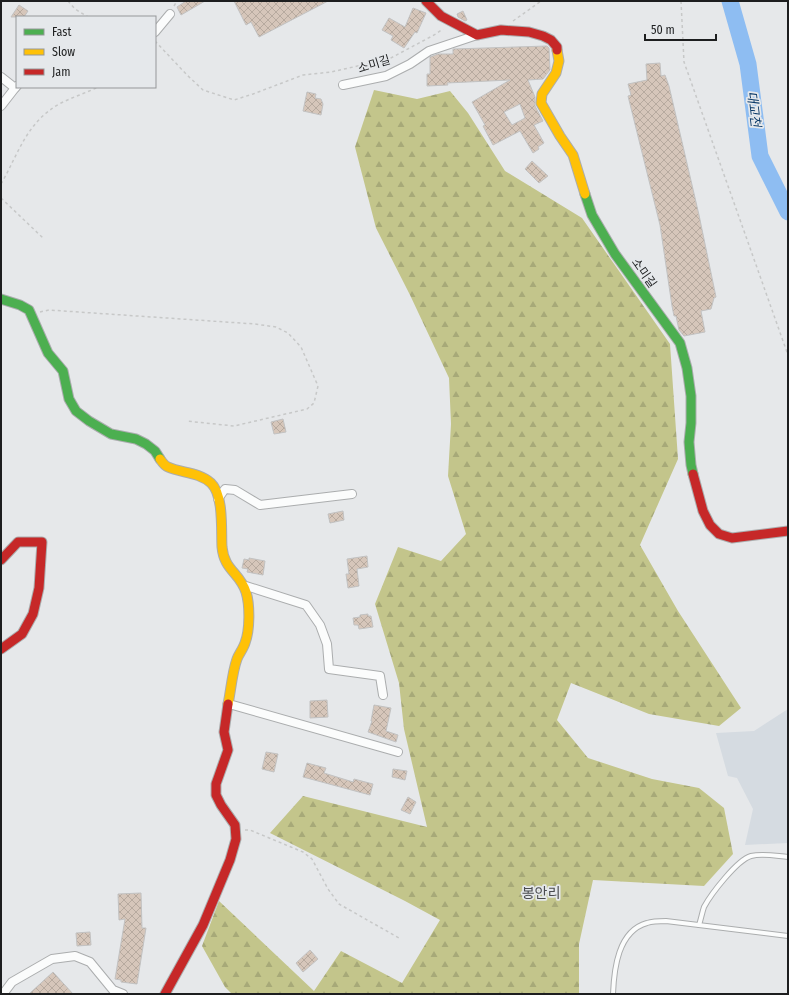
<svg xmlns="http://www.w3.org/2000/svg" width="789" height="995" font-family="'Fira Sans Condensed','Noto Sans KR',sans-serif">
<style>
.built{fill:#d5dbe1}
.forest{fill:url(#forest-firs)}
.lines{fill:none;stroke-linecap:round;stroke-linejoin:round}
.river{stroke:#8ebdf2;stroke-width:17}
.building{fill:url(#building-cross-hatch);stroke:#c2c2c2;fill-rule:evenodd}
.lane-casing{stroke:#abadae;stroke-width:6}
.street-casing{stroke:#abadae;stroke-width:10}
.fast-casing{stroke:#abadae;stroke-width:11}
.slow-casing{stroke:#abadae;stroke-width:11}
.jam-casing{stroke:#abadae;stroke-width:11}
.path{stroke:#c7c8c8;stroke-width:1.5;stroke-dasharray:3 3;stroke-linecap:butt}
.lane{stroke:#fbfcfc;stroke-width:4}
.street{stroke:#fbfcfc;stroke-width:8}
.fast{stroke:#4caf50;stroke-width:9}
.slow{stroke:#ffc107;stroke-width:9}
.jam{stroke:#c62828;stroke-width:9}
.labels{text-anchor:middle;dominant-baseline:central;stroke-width:3.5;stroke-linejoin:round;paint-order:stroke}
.street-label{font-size:12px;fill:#1d1e1f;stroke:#e5e8eb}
.water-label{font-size:13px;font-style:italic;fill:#0b3a69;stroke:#e5e8eb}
.quarter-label{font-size:14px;fill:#4a4c4f;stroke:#e5e8eb}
</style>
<defs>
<pattern id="forest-firs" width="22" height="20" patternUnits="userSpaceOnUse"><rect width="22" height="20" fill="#c3c58b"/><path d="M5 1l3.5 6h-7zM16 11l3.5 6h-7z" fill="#a7a978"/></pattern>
<pattern id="building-cross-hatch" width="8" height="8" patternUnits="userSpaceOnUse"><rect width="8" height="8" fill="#d6c6ba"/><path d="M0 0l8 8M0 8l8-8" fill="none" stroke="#b7aa9f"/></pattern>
</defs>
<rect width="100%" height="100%" fill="#e6e8ea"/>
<polygon class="built" points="788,709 788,843 745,845 753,809 737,778 728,776 716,733 754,731"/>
<polygon class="forest" points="374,90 417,99 450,91 468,113 505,171 582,218 670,344 678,459 640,545 678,611 741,708 719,726 649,714 571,683 557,720 588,758 652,779 699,788 724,808 733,854 704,886 593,880 579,944 579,994 232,994 225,987 202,946 219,901 314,991 341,951 402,983 440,920 405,901 270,833 303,796 427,827 404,729 399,683 375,604 398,547 441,561 466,534 448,476 451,424 449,378 410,295 376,228 355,147"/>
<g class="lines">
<polyline class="river" points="730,1 748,64 760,156 788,212"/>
</g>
<g class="building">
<polygon points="186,1 205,1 181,15 177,7"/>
<polygon points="234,1 328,1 259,37 251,22 246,25"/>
<polygon points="19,5 28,11 24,17 11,17"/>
<polygon points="413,8 426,13 417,33 415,32 404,48 391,40 393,36 382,30 389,18 405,27"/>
<polygon points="463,11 467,20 465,21 458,17 457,14"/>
<path d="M547,46L549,48L550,70L543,79L528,80L535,97V106L543,121L534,125L544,143L538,147L539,149L533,153L520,131L493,145L483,126L485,125L472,102L510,80L447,83L448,85L427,86V74H430V57L438,54H453V49ZM520,104L525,118L512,125L504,112Z"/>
<polygon points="660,63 661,76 665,75 669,86 699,215 716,297 714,298 711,309 701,311 705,332 684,336 679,330 676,316 674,316 672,306 660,225 628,96 631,95 628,84 647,80 646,64"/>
<polygon points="307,92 316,94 315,98 321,99 323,104 321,115 303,111"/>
<polygon points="532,161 548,176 539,183 525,169"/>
<polygon points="283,419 286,432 274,434 271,422"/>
<polygon points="343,511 344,520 330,523 328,514"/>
<polygon points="367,556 368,567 357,569 359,586 348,588 346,574 349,574 347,559"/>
<polygon points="249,558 265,561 263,575 247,572 248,569 242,568 244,559 249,560"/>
<polygon points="368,614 368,616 371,616 373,627 359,629 358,625 354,625 353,618 360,617 360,615"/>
<polygon points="327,700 328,717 310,718 310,701"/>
<polygon points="374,705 391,708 386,731 398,735 396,742 368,732 372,721 371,721"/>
<polygon points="266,752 278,754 274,772 262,769"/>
<polygon points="307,763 326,768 324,773 353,782 354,779 373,784 370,795 303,777"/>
<polygon points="393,769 407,771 405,780 392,777"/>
<polygon points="408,797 416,802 410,814 401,810"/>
<polygon points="141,893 142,928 146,928 137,984 121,982 121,980 115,979 125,919 119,920 118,894"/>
<polygon points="90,932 91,945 77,946 76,933"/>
<polygon points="310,950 318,959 303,972 296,963"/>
<polygon points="53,972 73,994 29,994"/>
</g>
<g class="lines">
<defs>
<g id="lane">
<path d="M699,925C701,919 702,913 704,907C711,894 737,860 751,856C763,853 776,856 788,857"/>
<path d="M613,994C614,969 618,931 647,923C653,921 660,921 666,921L788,936"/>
</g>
<g id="street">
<polyline points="155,32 170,14"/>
<polyline points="1,77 15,88 17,86"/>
<polyline points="343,85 386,76 410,64 429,51 477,35"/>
<polyline points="1,106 15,88"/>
<polyline points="218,499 225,489 235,490 260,505 352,494"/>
<polyline points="243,585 306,605 320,625 327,644 329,669 380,676 383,695"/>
<polyline points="229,704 398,752"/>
<polyline points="3,994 12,982 52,959 75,956 90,962 113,990 123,994"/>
</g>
<g id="fast">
<polyline points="585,194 592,215 615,254 680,343 687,368 691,396 691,423 689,442 691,465 693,474"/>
<polyline points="1,299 20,305 29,310 48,353 63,371 69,399 76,411 89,421 111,434 136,439 146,444 155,451 160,459"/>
</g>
<g id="slow">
<polyline points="557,50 559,61 556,73 542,94 541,103 560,136 573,155 585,194"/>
<path d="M160,459C162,462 165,466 168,467C181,473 199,472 211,483C224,495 221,531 222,547C224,570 240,573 246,592C250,605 250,630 245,643C243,649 239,654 237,659C232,673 231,690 228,704"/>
</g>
<g id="jam">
<polyline points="426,1 441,16 477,35 501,30 529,32 543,36 551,40 557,47 557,50"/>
<polyline points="693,474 703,511 710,525 719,534 732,538 788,531"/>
<polyline points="1,560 18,542 42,542 39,588 33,614 22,634 1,649"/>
<polyline points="165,994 203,925 230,860 236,839 235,825 221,805 216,795 216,784 228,750 224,732 228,704"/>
</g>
</defs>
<use href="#lane" class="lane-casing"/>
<use href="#street" class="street-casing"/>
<use href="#fast" class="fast-casing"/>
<use href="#slow" class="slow-casing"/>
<use href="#jam" class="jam-casing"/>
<g class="path">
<polyline points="68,1 75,9 88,17"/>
<polyline points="681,1 684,62 788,355"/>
<polyline points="174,6 177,1"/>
<polyline points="513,21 541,1"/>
<polyline points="155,41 187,75 203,90 234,100 253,94 303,75 331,72 389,59 434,35 443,29"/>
<path d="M1,184C19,153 26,122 61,103C73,97 86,93 98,87"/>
<polyline points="1,198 43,238"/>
<polyline points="40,312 49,310 255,324 276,327 288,333 301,347 318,386 314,403 307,409 234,426 186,421"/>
<polyline points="245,830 250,830 303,852 312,859 328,889 339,904 399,938"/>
</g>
<use href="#lane" class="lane"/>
<use href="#street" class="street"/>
<use href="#fast" class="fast"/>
<use href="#slow" class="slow"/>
<use href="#jam" class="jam"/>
</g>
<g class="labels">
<g class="street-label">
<text transform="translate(374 64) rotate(-17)">소미길</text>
<text transform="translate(644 273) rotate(55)">소미길</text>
</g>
<g class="water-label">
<text transform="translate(754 109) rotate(83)">대교천</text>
</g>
<g class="quarter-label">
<text x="541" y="893">봉안리</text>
</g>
</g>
<rect width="789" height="995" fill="none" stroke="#1d1e1f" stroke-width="4"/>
<rect x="16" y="16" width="140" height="72" fill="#e5e8eb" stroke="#959799"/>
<rect x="24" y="29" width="20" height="6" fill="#4caf50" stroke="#959799"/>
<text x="52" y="36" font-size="12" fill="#1d1e1f">Fast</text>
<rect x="24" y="49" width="20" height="6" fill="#ffc107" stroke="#959799"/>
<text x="52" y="56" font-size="12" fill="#1d1e1f">Slow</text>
<rect x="24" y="69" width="20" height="6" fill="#c62828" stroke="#959799"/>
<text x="52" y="76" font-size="12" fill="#1d1e1f">Jam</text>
<path d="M645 34v6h71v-6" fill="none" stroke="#1d1e1f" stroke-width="2"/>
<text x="651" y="34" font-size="12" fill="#1d1e1f" stroke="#e5e8eb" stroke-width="3" paint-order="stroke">50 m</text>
</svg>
